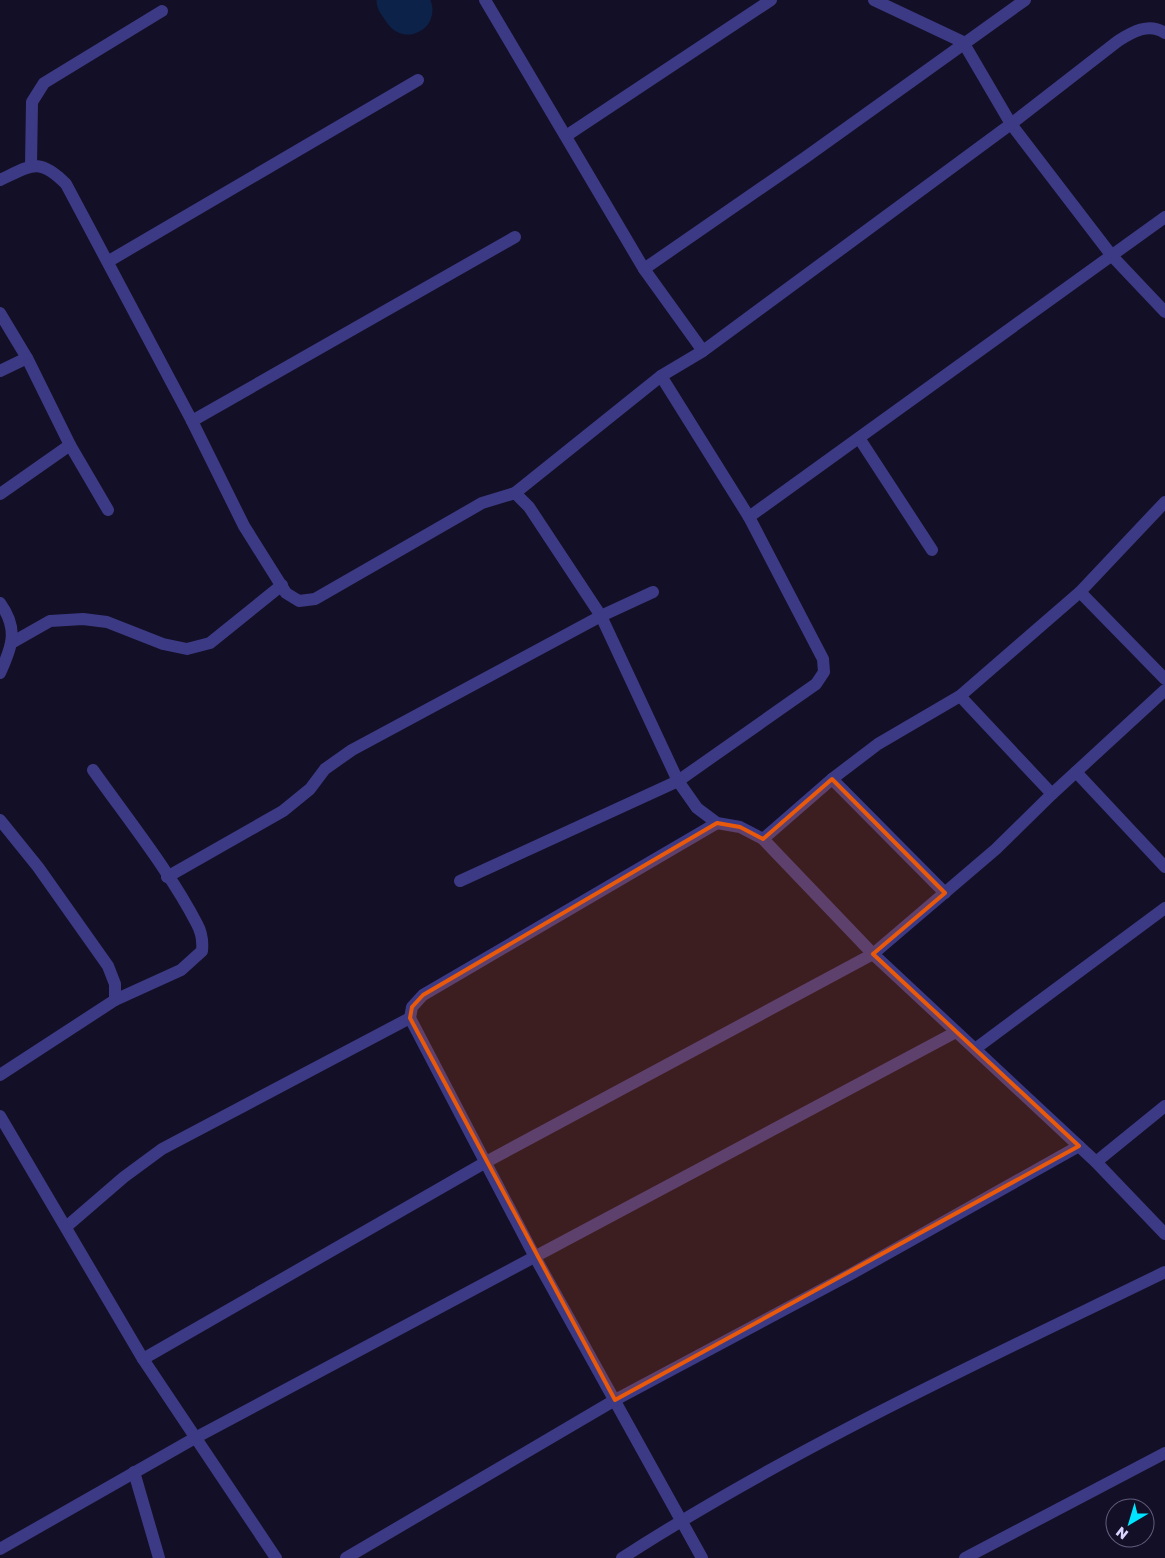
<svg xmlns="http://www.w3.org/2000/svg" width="1165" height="1558" font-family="'Golos Text',sans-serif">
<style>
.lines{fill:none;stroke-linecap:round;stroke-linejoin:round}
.river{stroke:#0c2248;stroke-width:49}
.minor{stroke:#3d3a85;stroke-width:12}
.marked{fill:#e8590c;fill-opacity:0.2;stroke:#e8590c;stroke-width:4;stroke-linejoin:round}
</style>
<rect width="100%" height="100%" fill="#130f26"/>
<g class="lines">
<polyline class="river" points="401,0 408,10"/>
<g class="minor">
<polyline points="485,0 644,269 703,351"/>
<polyline points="874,0 963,42 1011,124 1112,256 1165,312"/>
<polyline points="566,136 771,0"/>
<polyline points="31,166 32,102 44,83 162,11"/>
<path d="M0,180C32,165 39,157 66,184L192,421L244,526L286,593L299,601L315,599L482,503L515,493L529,507L601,616L678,781L697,808L717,823L740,827L763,839L873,954L1096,1162L1165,1234"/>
<polyline points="109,261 418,80"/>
<polyline points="644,269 806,157 1025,0"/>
<polyline points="0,313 27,358 70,445 0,494"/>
<polyline points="0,371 27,358"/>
<polyline points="661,376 749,517"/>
<polyline points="192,421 515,237"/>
<polyline points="859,438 932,550"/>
<polyline points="70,445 108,510"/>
<path d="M515,493L661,376L703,351L1011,124L1118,41C1132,32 1149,22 1165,33"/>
<polyline points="1080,592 1165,679"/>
<path d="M0,603C19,629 12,647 0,673"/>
<polyline points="13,642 50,621 83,619 107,622 163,644 187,649 210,643 282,585"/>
<polyline points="960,696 1052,794"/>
<path d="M93,770C127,818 171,873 197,924C202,933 203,941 202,951L181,970L115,1000"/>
<polyline points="1076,772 1165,867"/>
<polyline points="832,779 945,893"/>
<polyline points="0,820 38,867 108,966 115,984 115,1000 0,1075"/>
<polyline points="763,839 832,779 878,744 960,696 1080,592 1165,502"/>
<polyline points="167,877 283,811 310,789 325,769 352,750 601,616 653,592"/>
<polyline points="460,881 678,781 816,684 824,672 823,659 749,517 1165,217"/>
<polyline points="975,1049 1165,908"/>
<polyline points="0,1116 143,1359 276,1558"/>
<polyline points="1096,1162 1165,1106"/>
<polyline points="66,1227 124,1177 162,1149 410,1018"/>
<polyline points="143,1359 486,1162 873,954 996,849 1052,794 1165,690"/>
<polyline points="134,1472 159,1558"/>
<polyline points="0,1549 195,1438 956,1032"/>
<polyline points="346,1558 615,1400 851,1274 1079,1146"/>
<path d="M622,1558C794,1447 982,1361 1165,1272"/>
<polyline points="702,1558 535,1257 410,1018 412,1007 423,995 717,823"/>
<polyline points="965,1558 1165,1453"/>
</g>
</g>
<path class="marked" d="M832,779L945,893L873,954L1079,1146L615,1400L410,1018L412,1007L423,995L717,823L740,827L763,839Z"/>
<g transform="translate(1130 1523) rotate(218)"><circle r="24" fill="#130f26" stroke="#625e7d"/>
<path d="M0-4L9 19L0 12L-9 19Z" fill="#00e5ff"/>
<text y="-8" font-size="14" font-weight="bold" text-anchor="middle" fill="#d9d4ff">N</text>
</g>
</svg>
